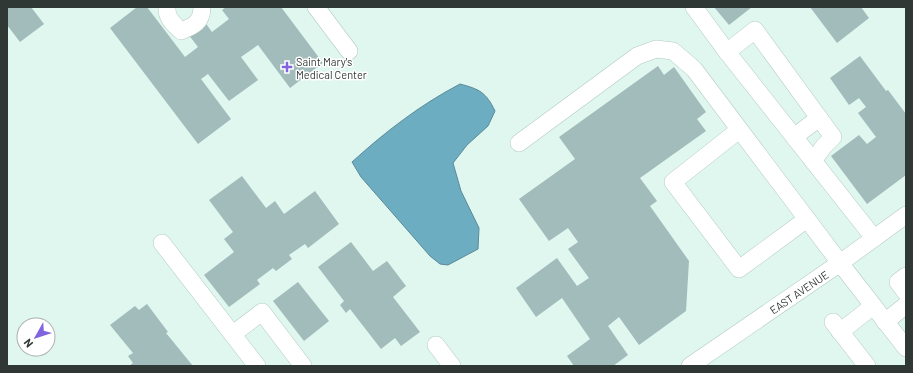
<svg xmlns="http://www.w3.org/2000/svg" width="913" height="373" font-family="Barlow,sans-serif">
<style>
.water{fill:#6dadc2;stroke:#5a8a98}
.building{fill:#a2bbbb}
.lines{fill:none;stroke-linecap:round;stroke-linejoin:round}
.minor-casing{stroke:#b3cac2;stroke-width:18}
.minor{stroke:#fff;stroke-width:17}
.poi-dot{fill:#8164df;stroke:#fff;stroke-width:1.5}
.labels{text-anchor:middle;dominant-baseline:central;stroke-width:3;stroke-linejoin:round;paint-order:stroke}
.poi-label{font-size:11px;fill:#2f3835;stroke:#fff;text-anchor:start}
.street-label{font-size:11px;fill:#2f3835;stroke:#fff}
</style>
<rect width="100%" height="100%" fill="#dff7ef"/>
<path class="water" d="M460,84C479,89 486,92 495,111L488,126L467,145L453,163L461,191L479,228L478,249L448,265L440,264L430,256L361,177L352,162C385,132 420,105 460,84Z"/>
<g class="building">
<polygon points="7,7 31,7 44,24 20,42 7,25"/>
<polygon points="137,7 147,7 185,57 198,47 188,34 204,21 212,32 229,19 222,10 226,7 281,7 323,63 290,88 258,45 241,57 258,80 229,101 208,74 201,79 231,119 198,144 110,28"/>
<polygon points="714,7 752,7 729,25"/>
<polygon points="810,7 861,7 869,18 837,43"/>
<polygon points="860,56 886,91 888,90 906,114 906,175 867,204 831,156 859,135 867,144 876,137 858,113 866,107 859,98 849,105 830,78"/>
<polygon points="658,66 664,75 674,67 706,112 697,119 706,131 640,178 657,201 650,206 689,261 686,311 639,345 619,317 608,326 628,355 613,366 574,366 567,356 590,339 562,298 536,317 516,288 557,258 577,286 589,278 568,249 578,242 568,228 549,241 519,199 575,159 559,137"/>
<polygon points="242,176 266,208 275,201 284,214 315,191 339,224 308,248 305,244 289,255 292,259 276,271 273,268 257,280 260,284 229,307 204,275 234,252 224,239 233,232 209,200"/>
<polygon points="351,242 373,271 387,261 406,286 393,297 420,332 401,346 395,338 381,349 350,309 346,313 340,305 344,301 318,267"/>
<polygon points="298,282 329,321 304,341 273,301"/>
<polygon points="147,304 168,332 166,333 193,366 129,366 133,363 128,356 133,353 110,325 135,306 139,310"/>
</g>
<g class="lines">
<defs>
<g id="minor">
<path d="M167,7C166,18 174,24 181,31C194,26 202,22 202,7"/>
<polyline points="316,7 349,51"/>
<polyline points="694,7 727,52 874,238"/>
<polyline points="727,52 755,30 833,137 824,146 813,161"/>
<polyline points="739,130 673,182 739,269 807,219"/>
<polyline points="794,137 819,118"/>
<polyline points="519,143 637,56 656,49 673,51 694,69 840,263 906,348"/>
<polyline points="162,243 257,366"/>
<polyline points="906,276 898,282 906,293"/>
<polyline points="833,322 867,366"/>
<polyline points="885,322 906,305"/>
<polyline points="840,332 873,306"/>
<polyline points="233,334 262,312 303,366"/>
<polyline points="436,345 452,366"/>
<polyline points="690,366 840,263 906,215"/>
</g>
</defs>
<use href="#minor" class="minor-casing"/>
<use href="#minor" class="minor"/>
</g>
<path class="poi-dot" d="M285 61h4v4h4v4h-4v4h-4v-4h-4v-4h4z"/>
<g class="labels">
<g class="poi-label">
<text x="296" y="61">Saint Mary's<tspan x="296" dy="13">Medical Center</tspan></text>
</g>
<g class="street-label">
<text transform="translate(799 292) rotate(-34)">EAST AVENUE</text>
</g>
</g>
<rect width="913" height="373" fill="none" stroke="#2f3835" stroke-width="16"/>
<g transform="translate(36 337) rotate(231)"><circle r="19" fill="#ffffff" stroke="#acafae"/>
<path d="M0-3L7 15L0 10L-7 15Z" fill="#8164df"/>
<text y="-6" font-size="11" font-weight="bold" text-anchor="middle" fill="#2f3835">N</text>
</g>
</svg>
